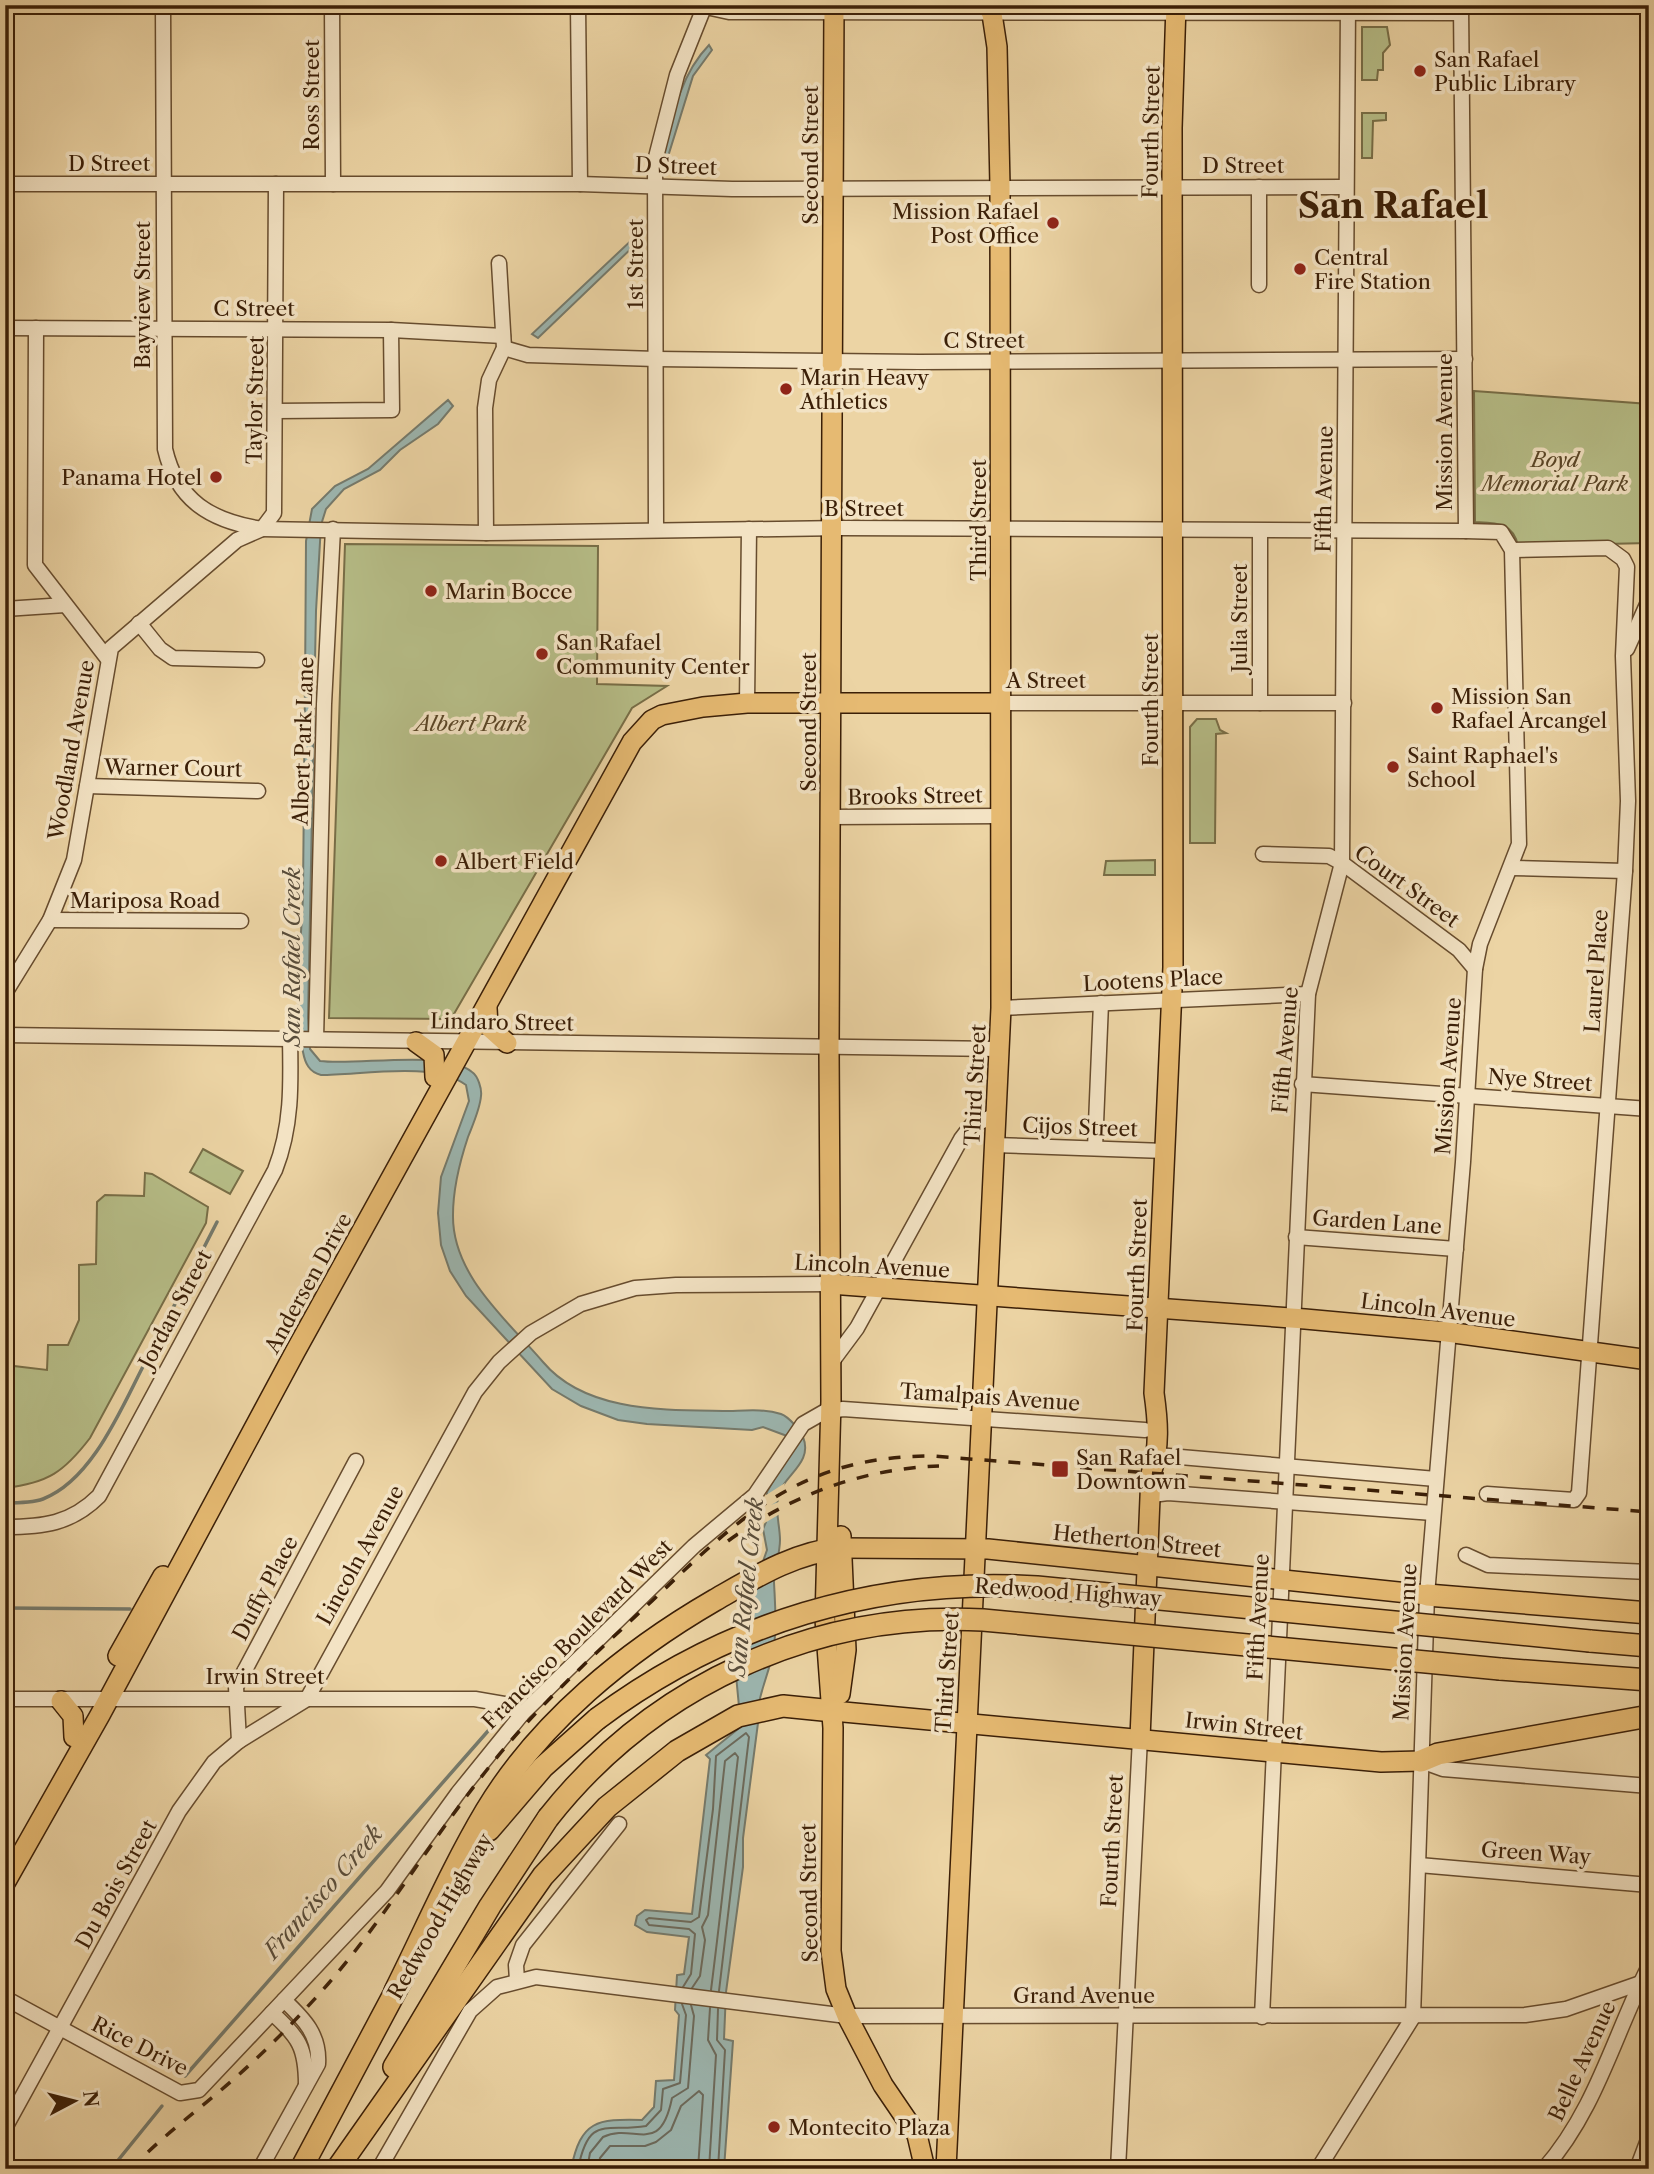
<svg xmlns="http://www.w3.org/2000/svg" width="1654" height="2174" font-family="'Libre Caslon Text',serif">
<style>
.green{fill:#b6bd87;stroke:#786e47;stroke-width:2}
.water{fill:#9cb6b0;stroke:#757a6c;stroke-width:2}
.pier{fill:#ecd4a4}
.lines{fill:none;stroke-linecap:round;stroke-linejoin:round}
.shore{stroke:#6c6a5c;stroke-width:2}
.stream{stroke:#757a6c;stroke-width:3.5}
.minor-casing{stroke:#674c2e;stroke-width:17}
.major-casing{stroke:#3b1f07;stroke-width:22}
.highway-casing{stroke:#3b1f07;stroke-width:24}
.minor{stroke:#f3e3c4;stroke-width:14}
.major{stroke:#e6ba72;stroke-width:19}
.highway{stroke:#e6ba72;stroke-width:21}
.rail{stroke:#3b1f07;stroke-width:3.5;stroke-dasharray:12 12;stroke-linecap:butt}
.highway-bridge-casing{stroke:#3b1f07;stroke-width:24;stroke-linecap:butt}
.highway-bridge{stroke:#e6ba72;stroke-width:21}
.poi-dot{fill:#8f2418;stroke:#f3e3c4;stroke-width:2.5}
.labels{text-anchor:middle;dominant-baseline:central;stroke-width:7;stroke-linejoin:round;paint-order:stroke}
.poi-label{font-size:21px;fill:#3b1f07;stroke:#f3e3c4;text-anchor:start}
.street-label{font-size:21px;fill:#3b1f07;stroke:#f3e3c4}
.park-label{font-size:21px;font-style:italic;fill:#5a4627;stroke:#f3e3c4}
.water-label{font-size:23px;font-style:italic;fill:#584c3a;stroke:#f3e3c4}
.town-label{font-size:35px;font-weight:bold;fill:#3b1f07;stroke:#f3e3c4}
</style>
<rect width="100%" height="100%" fill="#ecd4a4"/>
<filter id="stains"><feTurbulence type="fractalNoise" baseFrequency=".00286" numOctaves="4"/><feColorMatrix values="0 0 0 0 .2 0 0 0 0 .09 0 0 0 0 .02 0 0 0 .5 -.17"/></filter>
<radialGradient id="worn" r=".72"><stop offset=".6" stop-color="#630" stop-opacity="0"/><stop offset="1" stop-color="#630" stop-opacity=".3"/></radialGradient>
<g class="green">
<polygon points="1362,27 1387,27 1390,45 1383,53 1383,70 1378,70 1377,80 1362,80"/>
<polygon points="1362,113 1386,113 1386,120 1373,121 1372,158 1362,158"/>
<path d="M1474,391L1649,404V543L1518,546C1513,522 1496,523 1475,522Z"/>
<polygon points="345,544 598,546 597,684 667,686 632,708 451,1019 329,1018"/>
<polygon points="1197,719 1216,719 1220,730 1226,733 1216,734 1215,843 1190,843 1190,727"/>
<polygon points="1155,860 1155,875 1104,875 1106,861"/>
<polygon points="203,1149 243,1171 230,1194 190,1172"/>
<path d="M145,1173L152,1174L208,1207L206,1223L90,1438C64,1472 48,1483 5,1488V1365L47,1370L48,1345H68L79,1320V1265L96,1264L97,1202L105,1195L144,1196Z"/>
</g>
<g class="water">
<path d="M709,45L712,50L693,76L666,163H662C672,121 678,77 709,45Z"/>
<polygon points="637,235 639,241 538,338 532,334"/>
<path d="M448,400L453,406L438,424L400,450L380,470L344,489L326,509L321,525L316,611L308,1018L310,1049L320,1061C357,1066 443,1049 472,1072C478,1076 482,1089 481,1096C480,1109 473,1124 468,1137C460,1161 453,1190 453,1215C452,1275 507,1320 543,1362C585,1412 663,1410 723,1411C742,1411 763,1408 781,1414C789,1417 800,1430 803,1437C814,1464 781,1476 778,1498C775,1512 780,1526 780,1540C780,1555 774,1568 774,1582C775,1604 777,1624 774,1646C770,1674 757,1695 756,1722L758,1723L743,1838V1867L726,1992L724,2039L733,2041L724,2169H571C581,2120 597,2119 642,2120L654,2107L656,2081L674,2080L679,2015L675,2010L677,1975L684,1974L689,1937L647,1932L635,1925L637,1916L645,1910L692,1914L710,1759L706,1755L738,1729L740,1717L736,1675L747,1639L755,1584L767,1550L763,1529L766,1522L767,1492L781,1467L787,1436L763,1427L752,1430L647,1424L618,1420L581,1406L552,1389L466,1296L450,1271L441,1245L438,1213L441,1177L469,1101L466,1085C433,1061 362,1075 321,1075C309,1072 305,1063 303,1052C292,1000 302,944 303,892C305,775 305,658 306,541L312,509L335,486L368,469Z"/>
</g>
<polygon class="pier" points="785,1483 781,1499 771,1505 781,1501 780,1514 761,1525 763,1497"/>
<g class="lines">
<g class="shore">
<polyline points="683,1987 691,1974 695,1934 689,1929 649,1925 646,1920 649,1918 691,1922 699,1917 713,1809 716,1756 746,1733 749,1737 719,1991"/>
<path d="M692,1988L700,1976L705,1940L702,1927L708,1915L725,1761L735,1753L738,1757C729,1835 721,1912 711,1990"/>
<path d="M578,2169C589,2113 607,2133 646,2126L661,2110L663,2089L680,2083L686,2015L682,2004"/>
<path d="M587,2169L590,2153L603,2137C634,2122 660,2158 672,2098L688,2088L694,2016L691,2005"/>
<polyline points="598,2169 600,2158 610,2146 645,2146 656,2142 671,2130 681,2106 699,2091 703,2095 698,2169"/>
<polyline points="709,2169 716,2055 708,2040 710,2008"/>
<polyline points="718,2169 725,2050 717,2040 718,2009"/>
</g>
<g class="stream">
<polyline points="155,1343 217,1222"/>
<path d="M5,1503C18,1503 32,1503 43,1499C95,1479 124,1401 149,1355"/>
<polyline points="5,1608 130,1609"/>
<polyline points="185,2076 488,1731"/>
<polyline points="111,2169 162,2106"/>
</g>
<defs>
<g id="minor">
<path d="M163,5L165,449C177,501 211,521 262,529L486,533L843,528L1466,531"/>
<polyline points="332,5 333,184"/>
<polyline points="578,5 580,184"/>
<polyline points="697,5 729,12 1461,13"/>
<polyline points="5,184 580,184 732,189 1346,187"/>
<polyline points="1259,187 1259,285"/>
<polyline points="5,328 391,330 503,336"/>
<polyline points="36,328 35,565 107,658"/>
<polyline points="504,348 528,355 656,359 919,362 1465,359"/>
<polyline points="276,411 392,410 391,330"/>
<polyline points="656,530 655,161 677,75 705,5"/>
<polyline points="1260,532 1260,703"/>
<polyline points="486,533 485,408 489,380 504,348 499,263"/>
<polyline points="5,609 65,605"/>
<polyline points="139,623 160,649 173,658 257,660"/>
<polyline points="1627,649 1649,600"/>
<polyline points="747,703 749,529"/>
<polyline points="1000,703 1344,703"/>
<polyline points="87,786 258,791"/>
<polyline points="831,817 1000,816"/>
<polyline points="1263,854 1329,856 1342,863 1459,950 1475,969"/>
<polyline points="1512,868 1625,871"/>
<polyline points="50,920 241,921"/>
<polyline points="5,993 50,920 74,860 111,648 237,540 262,529 274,513 276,184"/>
<polyline points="1001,1008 1308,994"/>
<polyline points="5,1035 998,1049"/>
<polyline points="316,1039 324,704 333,529"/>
<polyline points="1302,1084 1649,1109"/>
<polyline points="994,1145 1165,1151"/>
<polyline points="1095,1148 1101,1003"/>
<polyline points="1296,1237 1456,1249"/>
<polyline points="831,1363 857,1328 961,1139 971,1126 996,1115"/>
<polyline points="1157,1455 1436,1479"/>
<polyline points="1487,1494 1574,1500 1579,1493 1625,871 1628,801 1623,656 1627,567 1623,559 1608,548 1512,550"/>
<polyline points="1152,1495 1168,1493 1433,1513"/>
<path d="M5,1527C43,1527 71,1524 99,1496L275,1170C292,1127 291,1084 290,1038"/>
<polyline points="1466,1555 1488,1565 1649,1572"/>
<polyline points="5,1699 475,1699 504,1704 522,1714"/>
<polyline points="239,1741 236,1687 356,1461"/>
<polyline points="1421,1761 1443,1769 1649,1786"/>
<polyline points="1419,1865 1649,1885"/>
<polyline points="517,1980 516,1965 523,1945 619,1824"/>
<polyline points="5,1998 180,2093 199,2090 387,1891 458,1793 522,1714 694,1546 755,1495 803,1424 824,1412 843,1409 1145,1430"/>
<path d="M272,2013C299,2037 306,2048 306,2085"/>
<polyline points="1262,2017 1308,994 1342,863 1348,5"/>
<polyline points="5,2128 179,1811 214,1762 239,1741 307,1699 475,1392 499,1362 531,1333 581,1304 635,1288 676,1285 830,1284"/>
<path d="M260,2169L318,2064C320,2035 304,2019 284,2000"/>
<polyline points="379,2169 470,2011 497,1987 536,1977 847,2016 1525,2015 1566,2009 1649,1980"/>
<polyline points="1118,2169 1140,1738"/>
<polyline points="1318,2169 1413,2017 1427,1595 1463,1162 1475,969 1480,944 1519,844 1512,550 1501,532 1466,531 1461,5"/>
<path d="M1544,2169C1596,2110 1614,2035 1649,1966"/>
<polyline points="1637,2169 1649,2137"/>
</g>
<g id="major">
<polyline points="834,5 829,1049 831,1401 825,1619 833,1728 831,1951 836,1989 847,2016 883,2085 917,2135 925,2169"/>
<polyline points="487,1008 488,1026 507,1043"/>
<polyline points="416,1042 434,1055 435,1077"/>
<polyline points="830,1284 1305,1319 1447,1332 1649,1360"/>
<polyline points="842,1548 988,1549 1427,1595"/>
<polyline points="118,1656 163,1576"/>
<polyline points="840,1694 846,1650 841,1536"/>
<polyline points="61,1701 73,1716 74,1737"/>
<polyline points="833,1711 1381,1762 1421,1761"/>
<path d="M1140,1738L1151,1474C1160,1447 1158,1421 1154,1393L1173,967L1172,128L1176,5"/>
<polyline points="5,1883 100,1715 295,1352 632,742 652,720 662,715 703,707 747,703 1000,703"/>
<polyline points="946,2169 1001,1008 1000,186 997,47 992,14 987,5"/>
</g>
<g id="highway">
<polyline points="1427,1595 1649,1613"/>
<polyline points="1590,1641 1649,1646"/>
<polyline points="1500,1669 1649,1680"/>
<polyline points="1421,1761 1438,1754 1649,1716"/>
<polyline points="489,1830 543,1767 597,1719"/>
<path d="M395,1991C425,1931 452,1868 486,1811C539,1722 627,1651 715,1600C755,1577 795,1552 842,1548"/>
<polyline points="394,2067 490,1906 548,1818"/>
<polyline points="301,2169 402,1979"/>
<polyline points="337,2169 543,1876 607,1807 677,1751 738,1716 783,1706 833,1711"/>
</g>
</defs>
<use href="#minor" class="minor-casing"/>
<use href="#major" class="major-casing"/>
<use href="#highway" class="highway-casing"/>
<use href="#minor" class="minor"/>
<use href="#major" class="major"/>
<use href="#highway" class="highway"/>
<g class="rail">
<path d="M728,1541C791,1495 861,1469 939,1466"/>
<path d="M131,2169C163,2135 200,2109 235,2078C268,2049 299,2017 328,1984C386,1917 431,1840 486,1771C535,1708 594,1655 652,1601C741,1516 801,1456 932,1456L1649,1512"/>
</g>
<defs>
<g id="highway-bridge">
<path d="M597,1719C726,1623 876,1577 1037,1587L1590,1641"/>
<path d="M548,1818C653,1685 814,1611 983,1620L1500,1669"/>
</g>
</defs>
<use href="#highway-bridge" class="highway-bridge-casing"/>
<use href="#highway-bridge" class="highway-bridge"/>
</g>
<g class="poi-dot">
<circle cx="1420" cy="71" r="7"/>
<circle cx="1053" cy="223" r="7"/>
<circle cx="1300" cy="269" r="7"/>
<circle cx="786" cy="389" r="7"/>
<circle cx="216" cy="477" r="7"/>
<circle cx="431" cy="591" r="7"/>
<circle cx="542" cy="654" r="7"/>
<circle cx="1437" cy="708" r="7"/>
<circle cx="1393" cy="767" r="7"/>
<circle cx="441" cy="861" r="7"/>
<rect x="1051" y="1460" width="18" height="18" rx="3.5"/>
<circle cx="774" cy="2127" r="7"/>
</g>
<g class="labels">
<g class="poi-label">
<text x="1434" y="59">San Rafael<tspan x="1434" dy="24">Public Library</tspan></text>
<text x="1039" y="211" text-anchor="end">Mission Rafael<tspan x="1039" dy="24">Post Office</tspan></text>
<text x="1314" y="257">Central<tspan x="1314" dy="24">Fire Station</tspan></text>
<text x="800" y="377">Marin Heavy<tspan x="800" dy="24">Athletics</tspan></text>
<text x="202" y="477" text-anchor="end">Panama Hotel</text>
<text x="445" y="591">Marin Bocce</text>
<text x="556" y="642">San Rafael<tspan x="556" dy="24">Community Center</tspan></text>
<text x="1451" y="696">Mission San<tspan x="1451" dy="24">Rafael Arcangel</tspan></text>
<text x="1407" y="755">Saint Raphael's<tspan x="1407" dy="24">School</tspan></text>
<text x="455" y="861">Albert Field</text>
<text x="1076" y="1457">San Rafael<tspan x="1076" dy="24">Downtown</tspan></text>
<text x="788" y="2127">Montecito Plaza</text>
</g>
<g class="street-label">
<text transform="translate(311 95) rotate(-90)">Ross Street</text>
<text transform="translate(1151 132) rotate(-89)">Fourth Street</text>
<text transform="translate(810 155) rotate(-90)">Second Street</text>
<text x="109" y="163">D Street</text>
<text x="1243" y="165">D Street</text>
<text transform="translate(676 166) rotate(2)">D Street</text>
<text transform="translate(635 264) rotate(-90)">1st Street</text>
<text transform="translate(142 295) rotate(-90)">Bayview Street</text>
<text x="254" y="308">C Street</text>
<text x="984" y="340">C Street</text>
<text transform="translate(255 400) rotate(-89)">Taylor Street</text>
<text transform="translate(1444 432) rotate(-90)">Mission Avenue</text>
<text transform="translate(1324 489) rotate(-89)">Fifth Avenue</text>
<text x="864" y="508">B Street</text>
<text transform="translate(978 520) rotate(-90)">Third Street</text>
<text transform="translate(1239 618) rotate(-90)">Julia Street</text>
<text x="1046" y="680">A Street</text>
<text transform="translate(1150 700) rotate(-90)">Fourth Street</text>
<text transform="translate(808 722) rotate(-90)">Second Street</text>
<text transform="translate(303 741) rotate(-88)">Albert Park Lane</text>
<text transform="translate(71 750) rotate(-80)">Woodland Avenue</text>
<text transform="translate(173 768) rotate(1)">Warner Court</text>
<text transform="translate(915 796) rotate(-1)">Brooks Street</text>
<text transform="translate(1407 886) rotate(36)">Court Street</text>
<text x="145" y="900">Mariposa Road</text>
<text transform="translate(1596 971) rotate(-86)">Laurel Place</text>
<text transform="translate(1153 980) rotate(-3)">Lootens Place</text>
<text transform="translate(502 1022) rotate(1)">Lindaro Street</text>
<text transform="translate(1285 1050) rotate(-85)">Fifth Avenue</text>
<text transform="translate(1448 1076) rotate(-86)">Mission Avenue</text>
<text transform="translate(1540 1080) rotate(4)">Nye Street</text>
<text transform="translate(975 1085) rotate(-87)">Third Street</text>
<text transform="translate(1080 1127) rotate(2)">Cijos Street</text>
<text transform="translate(1377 1222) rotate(4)">Garden Lane</text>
<text transform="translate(1137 1265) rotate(-88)">Fourth Street</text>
<text transform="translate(872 1266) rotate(3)">Lincoln Avenue</text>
<text transform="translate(308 1283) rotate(-61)">Andersen Drive</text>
<text transform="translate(175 1309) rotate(-62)">Jordan Street</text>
<text transform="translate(1438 1310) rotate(7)">Lincoln Avenue</text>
<text transform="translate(990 1397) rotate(4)">Tamalpais Avenue</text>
<text transform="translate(1137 1541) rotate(6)">Hetherton Street</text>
<text transform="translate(360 1555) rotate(-61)">Lincoln Avenue</text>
<text transform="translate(265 1588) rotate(-62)">Duffy Place</text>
<text transform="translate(1068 1592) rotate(4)">Redwood Highway</text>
<text transform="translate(1258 1617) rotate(-87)">Fifth Avenue</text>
<text transform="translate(577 1634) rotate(-45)">Francisco Boulevard West</text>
<text transform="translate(1405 1642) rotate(-87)">Mission Avenue</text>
<text transform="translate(947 1672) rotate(-86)">Third Street</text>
<text x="265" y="1676">Irwin Street</text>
<text transform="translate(1244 1726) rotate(6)">Irwin Street</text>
<text transform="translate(1112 1841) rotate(-87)">Fourth Street</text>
<text transform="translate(1536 1853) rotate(4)">Green Way</text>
<text transform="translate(116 1884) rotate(-61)">Du Bois Street</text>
<text transform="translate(809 1893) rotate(-91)">Second Street</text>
<text transform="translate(440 1916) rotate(-60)">Redwood Highway</text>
<text x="1084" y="1995">Grand Avenue</text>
<text transform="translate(140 2046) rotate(27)">Rice Drive</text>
<text transform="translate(1582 2061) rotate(-65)">Belle Avenue</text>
</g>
<g class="park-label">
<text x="1555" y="459">Boyd<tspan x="1555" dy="24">Memorial Park</tspan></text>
<text x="471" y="723">Albert Park</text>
</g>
<g class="water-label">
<text transform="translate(292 957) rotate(-90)">San Rafael Creek</text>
<text transform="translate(746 1587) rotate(-84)">San Rafael Creek</text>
<text transform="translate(323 1892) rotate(-49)">Francisco Creek</text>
</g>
<g class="town-label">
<text x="1393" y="205">San Rafael</text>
</g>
</g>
<rect width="1654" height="2174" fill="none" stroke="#ecd4a4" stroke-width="28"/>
<rect x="7" y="7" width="1640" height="2160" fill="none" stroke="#3b1f07" stroke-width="3.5"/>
<rect x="14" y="14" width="1626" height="2146" fill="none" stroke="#3b1f07" stroke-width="2"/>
<g transform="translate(74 2101) rotate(83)" stroke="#f3e3c4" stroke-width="5" paint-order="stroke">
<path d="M0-5L12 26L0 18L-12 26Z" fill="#3b1f07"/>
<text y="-10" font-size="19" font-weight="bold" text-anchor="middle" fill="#3b1f07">N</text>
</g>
<rect width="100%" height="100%" filter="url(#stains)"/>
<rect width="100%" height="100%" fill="url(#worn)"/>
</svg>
